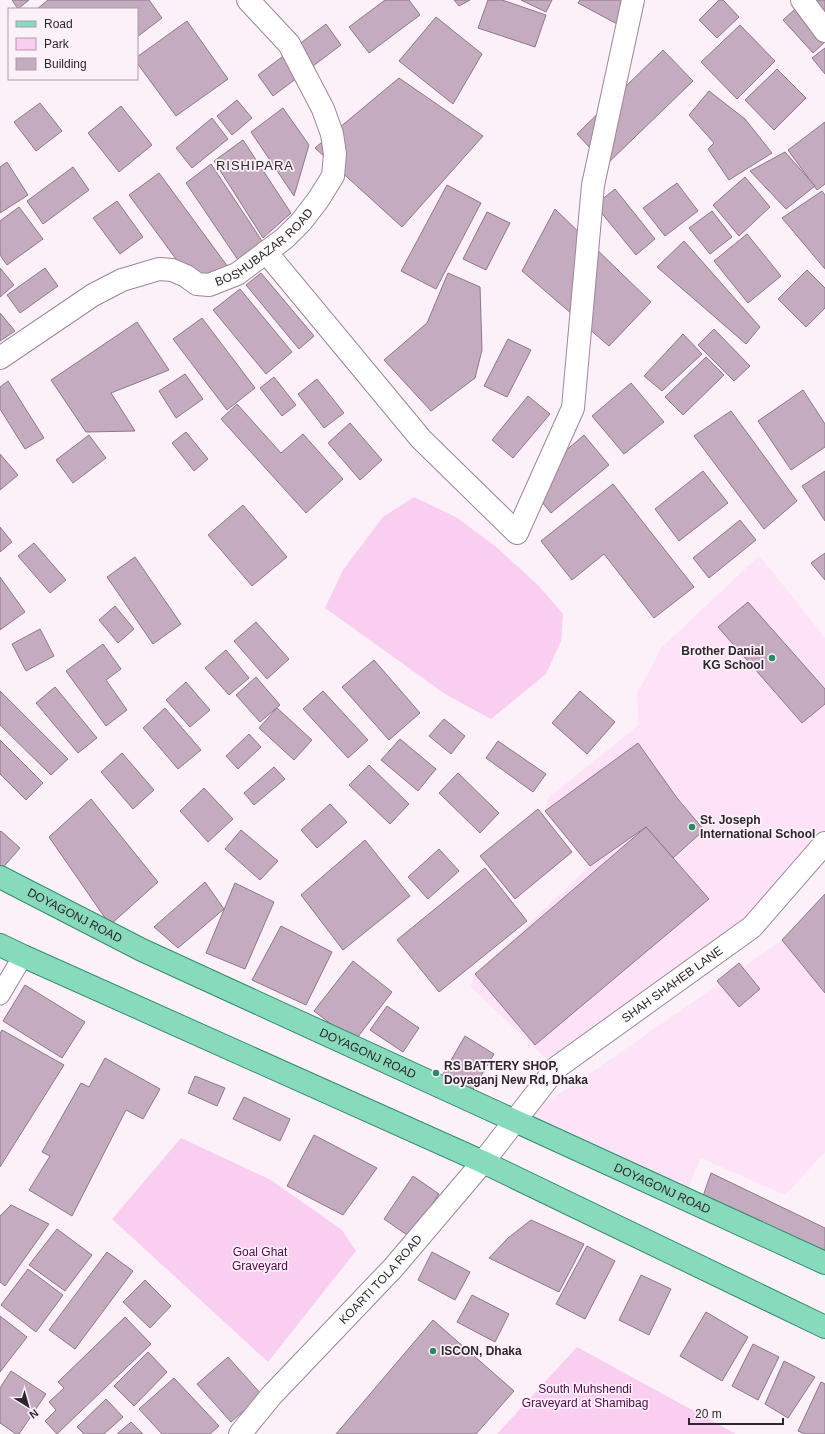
<svg xmlns="http://www.w3.org/2000/svg" width="825" height="1434" font-family="Helvetica,sans-serif">
<style>
.built{fill:#fde2f8}
.green{fill:#f9cef1}
.building{fill:#c5abc0;stroke:#8f778b}
.lines{fill:none;stroke-linecap:round;stroke-linejoin:round}
.lane-casing{stroke:#9d8598;stroke-width:21}
.street-casing{stroke:#9d8598;stroke-width:24}
.primary-casing{stroke:#348c6d;stroke-width:24}
.lane{stroke:#fff;stroke-width:19}
.street{stroke:#fff;stroke-width:22}
.primary{stroke:#87dbbc;stroke-width:22}
.poi-dot{fill:#278c66;stroke:#fcf1f9;stroke-width:1.5}
.labels{text-anchor:middle;dominant-baseline:central;stroke-width:3.5;stroke-linejoin:round;paint-order:stroke}
.street-label{font-size:12px;fill:#2f252d;stroke:#fcf1f9}
.poi-label{font-size:12px;font-weight:bold;fill:#2f252d;stroke:#fcf1f9;text-anchor:start}
.park-label{font-size:12px;fill:#54044d;stroke:#fcf1f9}
.neighbourhood-label{font-size:13px;letter-spacing:1px;fill:#2f252d;stroke:#fcf1f9}
</style>
<rect width="100%" height="100%" fill="#fcf1f9"/>
<g class="built">
<polygon points="759,556 772,571 825,638 825,843 752,927 556,1068 470,986 475,974 590,866 545,811 548,798 639,725 637,694 662,647"/>
<polygon points="782,940 825,994 825,1152 785,1195 701,1158 684,1198 515,1120 575,1084"/>
</g>
<g class="green">
<polygon points="414,497 456,517 495,546 538,585 563,614 561,641 546,674 491,719 445,694 325,608 343,570 383,517"/>
<polygon points="181,1138 271,1180 342,1230 356,1251 268,1362 112,1219"/>
<polygon points="577,1347 736,1434 497,1434"/>
</g>
<g class="building">
<polygon points="12,0 29,0 18,9"/>
<polygon points="48,0 149,0 162,18 137,37 137,9 37,9"/>
<polygon points="385,0 409,0 420,15 369,53 349,27"/>
<polygon points="454,0 470,0 459,6"/>
<polygon points="488,0 502,0 546,15 535,47 478,28"/>
<polygon points="521,0 552,0 546,12"/>
<polygon points="580,0 640,0 644,6 619,25 578,3"/>
<polygon points="719,0 723,0 739,17 717,38 699,20"/>
<polygon points="805,0 825,0 825,42 813,53 783,20"/>
<polygon points="436,17 482,54 453,104 399,61"/>
<polygon points="187,21 228,79 176,116 137,63 137,57"/>
<polygon points="326,24 341,45 273,96 258,75"/>
<polygon points="740,25 775,61 737,99 701,62"/>
<polygon points="825,48 825,74 812,58"/>
<polygon points="663,50 693,81 606,165 577,134"/>
<polygon points="777,69 806,98 774,130 745,100"/>
<polygon points="399,78 483,136 402,227 315,148"/>
<polygon points="709,91 745,119 772,153 729,180 708,149 714,143 689,115"/>
<polygon points="237,100 252,118 232,135 217,116"/>
<polygon points="40,103 62,131 36,151 14,122"/>
<polygon points="121,106 152,145 119,172 88,133"/>
<polygon points="283,108 309,145 294,196 251,132"/>
<polygon points="212,118 228,139 192,168 176,148"/>
<polygon points="825,122 825,184 817,190 788,150"/>
<polygon points="243,140 291,213 263,238 214,161"/>
<polygon points="785,152 815,186 786,209 750,171"/>
<polygon points="7,162 28,195 0,213 0,167"/>
<polygon points="211,164 262,241 240,263 186,183"/>
<polygon points="73,167 89,190 43,224 27,201"/>
<polygon points="159,173 228,267 198,289 129,195"/>
<polygon points="745,177 770,207 739,236 713,205"/>
<polygon points="677,183 698,211 665,236 643,208"/>
<polygon points="447,185 481,203 436,289 401,271"/>
<polygon points="615,189 655,239 636,255 595,205"/>
<polygon points="822,191 825,195 825,269 782,218"/>
<polygon points="117,201 143,237 120,254 93,218"/>
<polygon points="19,207 43,239 7,265 0,255 0,221"/>
<polygon points="555,209 651,302 609,346 522,271"/>
<polygon points="712,211 732,237 710,254 689,228"/>
<polygon points="487,212 510,223 486,270 463,259"/>
<polygon points="747,234 781,276 748,303 714,261"/>
<polygon points="684,241 760,327 746,344 657,267"/>
<polygon points="0,268 14,285 0,297"/>
<polygon points="45,268 58,286 20,313 7,295"/>
<polygon points="807,270 825,288 825,308 806,327 778,299"/>
<polygon points="261,273 314,336 299,349 246,285"/>
<polygon points="448,273 480,287 482,350 475,378 431,411 384,360 427,323"/>
<polygon points="240,289 292,352 266,374 213,310"/>
<polygon points="0,313 15,331 0,341"/>
<polygon points="202,318 255,388 227,410 173,339"/>
<polygon points="137,322 169,370 111,393 135,431 86,432 51,380"/>
<polygon points="714,329 750,366 734,381 698,345"/>
<polygon points="683,334 702,354 662,391 644,376"/>
<polygon points="508,339 531,350 507,397 484,386"/>
<polygon points="706,357 724,375 683,415 665,397"/>
<polygon points="185,374 203,399 176,418 159,391"/>
<polygon points="274,377 296,405 282,416 260,388"/>
<polygon points="317,379 344,413 324,428 298,394"/>
<polygon points="8,381 44,438 25,449 0,409 0,387"/>
<polygon points="631,383 664,422 624,454 592,416"/>
<polygon points="803,390 825,424 825,447 791,470 758,421"/>
<polygon points="528,396 550,414 513,458 492,440"/>
<polygon points="237,404 281,453 303,434 343,479 306,513 221,419"/>
<polygon points="731,411 797,501 764,529 694,436"/>
<polygon points="350,423 382,460 360,480 328,443"/>
<polygon points="186,432 208,459 194,471 172,443"/>
<polygon points="89,435 106,458 73,483 56,460"/>
<polygon points="584,435 609,465 551,513 527,484"/>
<polygon points="0,454 18,475 0,490"/>
<polygon points="703,471 728,503 679,541 655,509"/>
<polygon points="825,471 825,521 802,486"/>
<polygon points="613,484 694,587 654,618 604,554 572,580 541,541"/>
<polygon points="243,505 287,557 252,586 208,535"/>
<polygon points="740,520 756,540 709,578 693,558"/>
<polygon points="0,527 12,542 0,552"/>
<polygon points="34,543 66,580 50,593 18,556"/>
<polygon points="825,553 825,580 811,563"/>
<polygon points="135,557 181,624 153,644 107,577"/>
<polygon points="0,577 25,612 0,630"/>
<polygon points="748,602 825,689 825,704 802,723 718,627"/>
<polygon points="115,606 134,629 118,643 99,620"/>
<polygon points="256,622 289,659 267,679 234,641"/>
<polygon points="40,629 54,656 26,671 12,644"/>
<polygon points="103,644 121,669 106,680 127,710 106,726 66,671"/>
<polygon points="226,650 249,678 229,695 205,668"/>
<polygon points="374,660 420,713 389,740 342,687"/>
<polygon points="256,677 280,705 260,722 236,695"/>
<polygon points="186,682 210,710 190,727 166,700"/>
<polygon points="55,687 97,738 78,753 36,703"/>
<polygon points="0,691 68,759 51,775 0,725"/>
<polygon points="323,691 368,740 348,758 303,709"/>
<polygon points="580,691 615,722 587,754 552,723"/>
<polygon points="165,708 201,750 178,769 143,728"/>
<polygon points="277,708 312,740 294,760 259,728"/>
<polygon points="444,719 465,736 451,754 429,736"/>
<polygon points="249,734 261,747 238,769 226,756"/>
<polygon points="400,739 436,769 418,791 381,760"/>
<polygon points="0,740 43,783 26,800 0,774"/>
<polygon points="498,741 546,774 533,792 486,758"/>
<polygon points="638,743 677,798 704,830 673,858 646,827 590,866 545,811"/>
<polygon points="122,753 154,790 133,809 101,772"/>
<polygon points="369,765 409,804 390,824 349,785"/>
<polygon points="274,767 285,779 254,805 244,793"/>
<polygon points="458,773 499,813 480,833 439,793"/>
<polygon points="204,788 233,819 208,842 180,811"/>
<polygon points="91,799 158,882 110,925 49,837"/>
<polygon points="330,804 347,822 317,848 301,830"/>
<polygon points="538,809 572,852 515,899 480,856"/>
<polygon points="646,827 709,899 535,1045 475,974"/>
<polygon points="241,830 278,861 260,880 225,849"/>
<polygon points="1,831 20,848 0,871 0,832"/>
<polygon points="365,840 410,896 343,950 301,895"/>
<polygon points="439,849 459,871 428,899 408,877"/>
<polygon points="485,868 527,921 439,992 397,940"/>
<polygon points="205,882 224,909 178,948 154,927"/>
<polygon points="235,883 274,902 245,969 206,953"/>
<polygon points="825,894 825,993 782,940"/>
<polygon points="281,926 332,952 306,1005 252,980"/>
<polygon points="353,961 392,992 354,1042 314,1011"/>
<polygon points="739,963 760,989 739,1007 717,981"/>
<polygon points="25,985 85,1022 62,1058 3,1021"/>
<polygon points="387,1006 419,1028 403,1052 370,1030"/>
<polygon points="2,1030 64,1065 0,1167 0,1033"/>
<polygon points="465,1036 494,1054 472,1091 443,1074"/>
<polygon points="105,1058 160,1089 143,1119 126,1110 72,1216 29,1190 50,1156 42,1152 81,1083 89,1087"/>
<polygon points="195,1076 225,1088 217,1106 188,1093"/>
<polygon points="244,1097 290,1119 280,1141 233,1119"/>
<polygon points="314,1135 377,1168 343,1215 287,1186"/>
<polygon points="711,1173 825,1228 825,1263 700,1205"/>
<polygon points="413,1176 439,1194 410,1237 384,1219"/>
<polygon points="11,1205 49,1224 5,1286 0,1282 0,1216"/>
<polygon points="531,1220 584,1244 559,1292 489,1258 508,1238"/>
<polygon points="57,1229 92,1255 65,1291 29,1265"/>
<polygon points="587,1246 615,1261 585,1319 556,1304"/>
<polygon points="107,1252 133,1271 75,1349 49,1330"/>
<polygon points="432,1252 470,1272 455,1300 418,1280"/>
<polygon points="28,1269 63,1295 36,1332 1,1305"/>
<polygon points="641,1275 671,1289 649,1335 619,1320"/>
<polygon points="145,1280 171,1306 150,1328 123,1302"/>
<polygon points="472,1295 509,1314 495,1342 457,1322"/>
<polygon points="706,1312 748,1337 722,1381 680,1356"/>
<polygon points="0,1316 27,1337 0,1372"/>
<polygon points="125,1317 151,1344 57,1434 45,1421 56,1410 49,1402 64,1388 58,1382"/>
<polygon points="433,1320 514,1391 476,1434 336,1434"/>
<polygon points="753,1344 779,1357 758,1400 732,1386"/>
<polygon points="148,1352 167,1372 134,1406 114,1386"/>
<polygon points="228,1357 262,1395 231,1422 197,1384"/>
<polygon points="784,1361 815,1377 788,1418 765,1404"/>
<polygon points="11,1371 46,1394 19,1434 16,1434 0,1423 0,1388"/>
<polygon points="174,1378 219,1426 210,1434 162,1434 139,1409"/>
<polygon points="821,1382 825,1384 825,1434 805,1434 798,1431"/>
<polygon points="106,1399 123,1417 104,1434 84,1434 77,1427"/>
<polygon points="131,1422 143,1434 117,1434"/>
</g>
<g class="lines">
<defs>
<polyline id="lane" points="0,995 23,956"/>
<g id="street">
<polyline points="802,0 825,31"/>
<polyline points="266,252 421,439 517,533 573,408 593,185 633,0"/>
<path id="s1" d="M0,358L93,295L122,280L159,269L172,270L186,276L197,284L209,285L237,274L285,238L301,222L318,200L333,176L335,154L332,134L323,109L289,44L248,0"/>
<path id="s2" d="M240,1434L271,1396L393,1268L483,1162L556,1068L752,927L825,843"/>
</g>
<g id="primary">
<path id="s3" d="M0,877L142,950L825,1263"/>
<polyline points="0,945 23,956 483,1162 825,1327"/>
</g>
</defs>
<use href="#lane" class="lane-casing"/>
<use href="#street" class="street-casing"/>
<use href="#primary" class="primary-casing"/>
<use href="#lane" class="lane"/>
<use href="#street" class="street"/>
<use href="#primary" class="primary"/>
</g>
<g class="poi-dot">
<circle cx="772" cy="658" r="4"/>
<circle cx="692" cy="827" r="4"/>
<circle cx="436" cy="1073" r="4"/>
<circle cx="433" cy="1351" r="4"/>
</g>
<g class="labels">
<g class="street-label">
<text stroke="none"><textPath href="#s1" startOffset="305">BOSHUBAZAR ROAD</textPath></text>
<text stroke="none"><textPath href="#s3" startOffset="84">DOYAGONJ ROAD</textPath></text>
<text stroke="none"><textPath href="#s2" startOffset="627">SHAH SHAHEB LANE</textPath></text>
<text stroke="none"><textPath href="#s3" startOffset="408">DOYAGONJ ROAD</textPath></text>
<text stroke="none"><textPath href="#s3" startOffset="732">DOYAGONJ ROAD</textPath></text>
<text stroke="none"><textPath href="#s2" startOffset="209">KOARTI TOLA ROAD</textPath></text>
</g>
<g class="poi-label">
<text x="764" y="651" text-anchor="end">Brother Danial<tspan x="764" dy="14">KG School</tspan></text>
<text x="700" y="820">St. Joseph<tspan x="700" dy="14">International School</tspan></text>
<text x="444" y="1066">RS BATTERY SHOP,<tspan x="444" dy="14">Doyaganj New Rd, Dhaka</tspan></text>
<text x="441" y="1351">ISCON, Dhaka</text>
</g>
<g class="park-label">
<text x="260" y="1252">Goal Ghat<tspan x="260" dy="14">Graveyard</tspan></text>
<text x="585" y="1389">South Muhshendi<tspan x="585" dy="14">Graveyard at Shamibag</tspan></text>
</g>
<g class="neighbourhood-label">
<text x="255" y="165">RISHIPARA</text>
</g>
</g>
<rect x="8" y="8" width="130" height="72" fill="#fcf1f9" stroke="#aa9fa7"/>
<rect x="16" y="21" width="20" height="6" fill="#87dbbc" stroke="#aa9fa7"/>
<text x="44" y="28" font-size="12" fill="#2f252d">Road</text>
<rect x="16" y="38" width="20" height="12" fill="#f9cef1" stroke="#aa9fa7"/>
<text x="44" y="48" font-size="12" fill="#2f252d">Park</text>
<rect x="16" y="58" width="20" height="12" fill="#c5abc0" stroke="#aa9fa7"/>
<text x="44" y="68" font-size="12" fill="#2f252d">Building</text>
<g transform="translate(28 1406) rotate(143)" stroke="#fcf1f9" stroke-width="3" paint-order="stroke">
<path d="M0-3L7 15L0 10L-7 15Z" fill="#2f252d"/>
<text y="-6" font-size="11" font-weight="bold" text-anchor="middle" fill="#2f252d">N</text>
</g>
<path d="M689 1418v6h94v-6" fill="none" stroke="#2f252d" stroke-width="2"/>
<text x="695" y="1418" font-size="12" fill="#2f252d" stroke="#fcf1f9" stroke-width="3" paint-order="stroke">20 m</text>
</svg>
